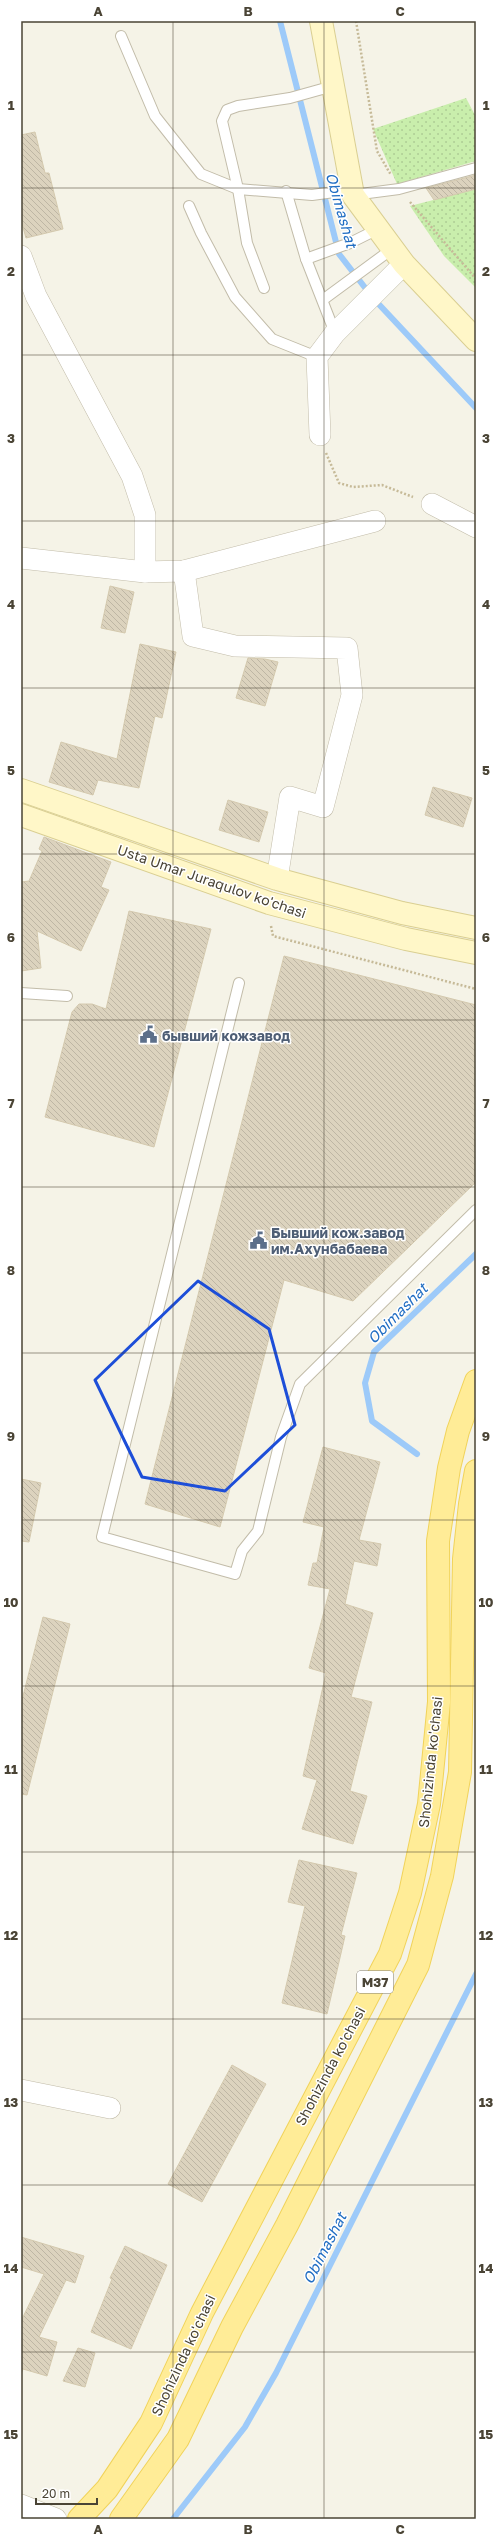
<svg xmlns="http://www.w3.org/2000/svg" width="497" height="2540" font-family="'Golos Text',sans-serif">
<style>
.park{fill:url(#park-dots)}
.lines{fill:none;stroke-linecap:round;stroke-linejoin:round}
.stream{stroke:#9dcaf9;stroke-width:6}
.building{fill:url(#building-back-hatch);stroke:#d4c9ae}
.lane-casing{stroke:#c2bca9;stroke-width:12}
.street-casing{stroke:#c2bca9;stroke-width:22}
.secondary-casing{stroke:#dacf92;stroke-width:24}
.primary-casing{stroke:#f1d35a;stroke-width:24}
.path{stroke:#c6ba98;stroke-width:2.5;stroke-dasharray:2 2;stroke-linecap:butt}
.lane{stroke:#fff;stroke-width:10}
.street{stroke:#fff;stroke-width:21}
.secondary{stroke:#fff7c8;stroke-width:22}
.primary{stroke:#ffec97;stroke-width:22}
.marked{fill:none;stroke:#1d4ed8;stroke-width:3;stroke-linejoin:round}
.grid{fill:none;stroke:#4a4435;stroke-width:1;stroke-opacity:0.55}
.labels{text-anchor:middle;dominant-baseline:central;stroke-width:3;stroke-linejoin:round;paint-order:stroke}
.shield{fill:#fff;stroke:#807c72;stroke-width:1}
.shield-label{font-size:13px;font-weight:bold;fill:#4a4435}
.street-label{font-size:14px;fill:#4a4435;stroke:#fff}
.service-label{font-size:14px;font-weight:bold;fill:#4e5e75;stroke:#fff;text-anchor:start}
.water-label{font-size:15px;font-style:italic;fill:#216ec3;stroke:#fff}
.neatline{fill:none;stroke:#4a4435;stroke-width:1.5}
.grid-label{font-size:13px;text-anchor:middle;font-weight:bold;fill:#4a4435}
</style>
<defs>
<pattern id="park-dots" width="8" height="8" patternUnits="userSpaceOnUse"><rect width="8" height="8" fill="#c9eeac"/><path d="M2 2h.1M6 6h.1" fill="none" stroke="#aecd95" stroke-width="1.8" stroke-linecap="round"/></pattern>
<pattern id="building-back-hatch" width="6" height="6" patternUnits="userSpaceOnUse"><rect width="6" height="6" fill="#dcd3be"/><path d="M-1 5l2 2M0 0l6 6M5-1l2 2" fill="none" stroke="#beb6a4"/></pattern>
</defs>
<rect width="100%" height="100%" fill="#f5f3e7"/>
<g class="park">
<polygon points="466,98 476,117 476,161 397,184 373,129"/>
<polygon points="476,189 476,288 444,256 410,206"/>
</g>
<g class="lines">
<g class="stream">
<polyline points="280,21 339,254 373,298 476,408"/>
<polyline points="417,1454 372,1421 365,1383 374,1352 476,1254"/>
<polyline points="173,2519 245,2427 276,2373 476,1974"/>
</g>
</g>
<g class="building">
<polygon points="35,132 45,173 49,173 63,229 26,238 21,220 21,135"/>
<polygon points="476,175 476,189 434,200 426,188"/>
<polygon points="110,586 134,592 125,633 101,628"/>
<polygon points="140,644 176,652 162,718 155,716 139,788 98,780 93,795 49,782 61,742 117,759"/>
<polygon points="248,658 265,659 278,662 265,706 236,698"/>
<polygon points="433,787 472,798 463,827 425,815"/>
<polygon points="228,800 268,812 259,842 219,830"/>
<polygon points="44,837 111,862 101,887 109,890 81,951 37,931 41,968 21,971 21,882 29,881 42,851 39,849"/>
<polygon points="129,911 211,929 154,1147 45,1117 72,1012 79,1004 92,1004 106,1009"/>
<polygon points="284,956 476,1005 476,1182 353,1301 284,1280 220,1527 145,1504"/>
<polygon points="323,1447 380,1462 359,1540 381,1544 377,1566 354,1561 345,1604 373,1613 351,1697 372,1702 350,1791 367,1796 353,1844 302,1829 317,1780 303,1776 326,1673 309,1668 330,1589 308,1585 313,1563 317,1563 324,1527 303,1522"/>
<polygon points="21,1479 41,1483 29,1542 21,1541"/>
<polygon points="43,1617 70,1624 27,1795 21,1794 21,1704"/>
<polygon points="299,1860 357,1873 341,1935 345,1936 327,2014 282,2003 305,1906 288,1902"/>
<polygon points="232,2065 266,2084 202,2202 168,2184"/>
<polygon points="21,2237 84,2256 75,2283 66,2280 39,2337 57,2342 47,2376 23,2369 21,2374 21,2321 44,2274 21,2267"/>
<polygon points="125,2246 167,2265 131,2349 91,2332 112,2279 110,2278"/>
<polygon points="78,2348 95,2353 85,2387 63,2381"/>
</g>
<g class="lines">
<defs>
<g id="lane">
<polyline points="121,36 155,116 201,174 238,189 312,195 334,192 353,195 399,189 476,168"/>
<polyline points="286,191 306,259 335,333"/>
<polyline points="189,206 201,233 235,297 272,339 317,357"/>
<polyline points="306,259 350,243 378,229"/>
<polyline points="264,288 247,243 238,189 222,121 227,110 238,106 290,98 333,86"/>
<polyline points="324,299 392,249"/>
<polyline points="239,983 102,1537 235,1574 242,1551 258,1531 281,1437 300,1384 476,1210"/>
<polyline points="21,993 67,996"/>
</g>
<g id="street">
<polyline points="21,256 36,296 132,476 145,515 145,572"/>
<polyline points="320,435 317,357 335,333 404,264"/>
<polyline points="432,504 476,527"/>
<polyline points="21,558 145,572 184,571 375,521"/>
<polyline points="184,571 193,636 235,646 347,648 352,695 323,807 290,797 277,879"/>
<polyline points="21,2090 110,2108"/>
<polyline points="21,2505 56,2519"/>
</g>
<g id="secondary">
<polyline points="321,21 353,195 404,264 476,340"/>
<polyline points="21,790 277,879 402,913 476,928"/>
<polyline points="21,815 269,903 406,939 476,953"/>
</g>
<g id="primary">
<polyline points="79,2519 107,2489 151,2423 202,2313 390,1954 410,1893 429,1804 439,1702 438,1541 449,1468 458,1431 476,1381"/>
<polyline points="121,2519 178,2439 232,2327 287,2225 418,1965 442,1876 460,1772 464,1559 470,1504 476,1471"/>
</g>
</defs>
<use href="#lane" class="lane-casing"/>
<use href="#street" class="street-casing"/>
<use href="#secondary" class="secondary-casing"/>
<use href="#primary" class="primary-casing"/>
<g class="path">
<polyline points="356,21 377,151 391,175"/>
<polyline points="410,202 476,279"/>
<polyline points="326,453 339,483 353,487 382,485 413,497"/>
<polyline points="271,926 273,936 476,989"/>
</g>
<use href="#lane" class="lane"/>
<use href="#street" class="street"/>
<use href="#secondary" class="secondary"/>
<use href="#primary" class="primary"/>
</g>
<path class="marked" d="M198,1281L269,1329L295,1425L225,1491L142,1477L95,1380Z"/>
<path class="grid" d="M173,21V2519M324,21V2519M21,188H476M21,355H476M21,521H476M21,688H476M21,854H476M21,1020H476M21,1187H476M21,1353H476M21,1520H476M21,1686H476M21,1852H476M21,2019H476M21,2185H476M21,2352H476"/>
<defs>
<symbol id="civic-bare" viewBox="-9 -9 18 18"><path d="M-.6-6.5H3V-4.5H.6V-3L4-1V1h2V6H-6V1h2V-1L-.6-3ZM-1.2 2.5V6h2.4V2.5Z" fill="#5c6f8a" stroke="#fff" stroke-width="2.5" paint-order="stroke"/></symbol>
</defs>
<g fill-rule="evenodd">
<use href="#civic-bare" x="136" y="1022" width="25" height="25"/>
<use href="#civic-bare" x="246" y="1228" width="25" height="25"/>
</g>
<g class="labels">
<rect class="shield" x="357" y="1971" width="36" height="22" rx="3"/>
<g class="shield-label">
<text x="375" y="1982">M37</text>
</g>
<g class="street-label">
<text transform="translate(212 881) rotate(19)">Usta Umar Juraqulov ko'chasi</text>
<text transform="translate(430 1762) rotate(-84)">Shohizinda ko'chasi</text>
<text transform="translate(330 2066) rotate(-62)">Shohizinda ko'chasi</text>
<text transform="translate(183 2355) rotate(-65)">Shohizinda ko'chasi</text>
</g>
<g class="service-label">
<text x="162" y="1035">бывший кожзавод</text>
<text x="271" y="1232">Бывший кож.завод<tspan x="271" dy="16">им.Ахунбабаева</tspan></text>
</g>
<g class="water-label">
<text transform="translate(342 210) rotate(74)">Obimashat</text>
<text transform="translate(397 1313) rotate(-45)">Obimashat</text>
<text transform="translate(324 2248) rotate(-63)">Obimashat</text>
</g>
</g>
<rect width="497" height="2540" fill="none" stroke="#ffffff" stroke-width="44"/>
<path d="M36 2498v6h61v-6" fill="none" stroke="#4a4435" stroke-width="2"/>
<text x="42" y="2498" font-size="12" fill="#4a4435" stroke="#ffffff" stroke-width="3" paint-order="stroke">20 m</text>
<rect x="22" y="22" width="453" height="2496" class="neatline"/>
<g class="grid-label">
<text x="98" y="16">A</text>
<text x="248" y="16">B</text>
<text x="400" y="16">C</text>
<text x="11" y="110">1</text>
<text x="486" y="110">1</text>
<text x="11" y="276">2</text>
<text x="486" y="276">2</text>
<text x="11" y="443">3</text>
<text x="486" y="443">3</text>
<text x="11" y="609">4</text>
<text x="486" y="609">4</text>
<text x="11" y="775">5</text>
<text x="486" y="775">5</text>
<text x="11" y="942">6</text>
<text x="486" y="942">6</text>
<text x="11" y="1108">7</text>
<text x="486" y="1108">7</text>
<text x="11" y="1275">8</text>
<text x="486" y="1275">8</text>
<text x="11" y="1441">9</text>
<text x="486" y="1441">9</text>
<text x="11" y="1607">10</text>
<text x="486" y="1607">10</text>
<text x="11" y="1774">11</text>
<text x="486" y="1774">11</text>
<text x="11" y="1940">12</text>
<text x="486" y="1940">12</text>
<text x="11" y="2107">13</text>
<text x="486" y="2107">13</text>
<text x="11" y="2273">14</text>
<text x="486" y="2273">14</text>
<text x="11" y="2439">15</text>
<text x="486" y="2439">15</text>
<text x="98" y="2534">A</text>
<text x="248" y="2534">B</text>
<text x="400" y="2534">C</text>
</g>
</svg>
